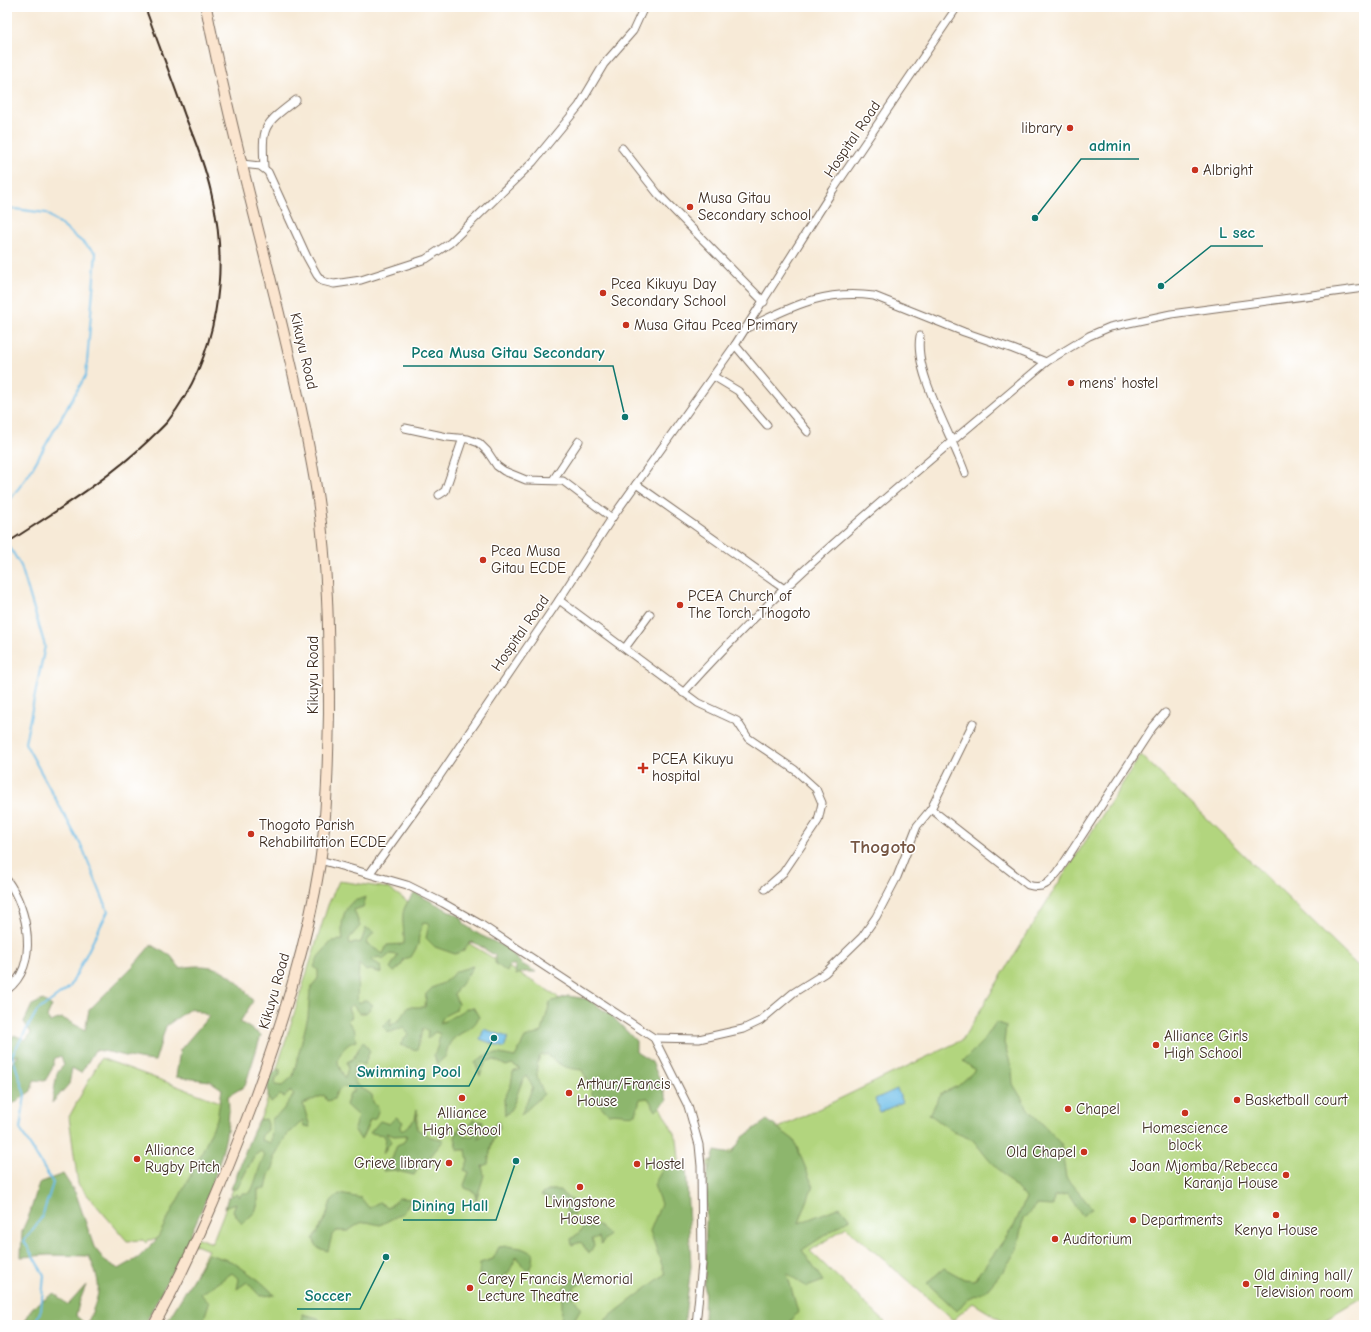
<svg xmlns="http://www.w3.org/2000/svg" width="1371" height="1332" font-family="'Comic Neue',sans-serif">
<style>
.green{fill:#b2d57e;stroke:#76804e}
.forest{fill:#8db66d;stroke:#647046}
.water{fill:#6dbee8;stroke:#547483}
.lines{fill:none;stroke-linecap:round;stroke-linejoin:round}
.stream{stroke:#6dbee8;stroke-width:2}
.minor-casing{stroke:#7d6d5f;stroke-width:9}
.secondary-casing{stroke:#7d6d5f;stroke-width:12}
.minor{stroke:#fff;stroke-width:7}
.secondary{stroke:#fbe5cf;stroke-width:10}
.rail{stroke:#3b2a1e;stroke-width:2}
.poi-dot{fill:#c8321e;stroke:#fff;stroke-width:1.5}
.labels{text-anchor:middle;dominant-baseline:central;stroke-width:3;stroke-linejoin:round;paint-order:stroke}
.poi-label{font-size:15px;fill:#3b2a1e;stroke:#fff;text-anchor:start}
.street-label{font-size:15px;fill:#3b2a1e;stroke:#fff}
.district-label{font-size:19px;font-weight:bold;fill:#765643;stroke:#fff}
.leader{fill:none;stroke:#0f766e;stroke-width:1.5}
.callout-dot{fill:#0f766e;stroke:#fff;stroke-width:1.5}
.callout-label{font-size:16px;text-anchor:middle;font-weight:bold;fill:#0f766e;stroke:#fff;stroke-width:3;stroke-linejoin:round;paint-order:stroke}
</style>
<rect width="100%" height="100%" fill="#fff"/>
<filter id="ink" filterUnits="userSpaceOnUse"><feTurbulence type="fractalNoise" baseFrequency=".025" numOctaves="2"/><feDisplacementMap in="SourceGraphic" scale="8" xChannelSelector="R" yChannelSelector="G"/><feConvolveMatrix kernelMatrix="1 2 1 2 8 2 1 2 1" color-interpolation-filters="sRGB"/></filter>
<filter id="wash" filterUnits="userSpaceOnUse"><feTurbulence type="fractalNoise" baseFrequency=".012" numOctaves="4" result="noise"/><feDisplacementMap in="SourceGraphic" scale="16" xChannelSelector="R" yChannelSelector="G"/><feGaussianBlur stdDeviation="0.9" result="paint"/><feColorMatrix in="noise" values="0 0 0 0 0 0 0 0 0 0 0 0 0 0 0 0 0 1.4 0 .05"/><feComposite in="paint" operator="in"/></filter>
<g filter="url(#wash)">
<rect width="100%" height="100%" fill="#f7ead7"/>
<g class="green">
<polygon points="1141,755 1364,972 1364,1296 1315,1325 1009,1325 973,1303 953,1320 846,1227 810,1251 888,1325 710,1325 711,1312 708,1162 962,1040 1054,890"/>
<polygon points="339,881 388,888 473,946 554,994 614,1049 652,1091 677,1139 688,1246 682,1325 169,1325 208,1250 178,1238 148,1240 146,1243 143,1240 127,1241 78,1184 69,1117 101,1058 228,1105 179,1231 212,1243 265,1107 328,905"/>
</g>
<g class="forest">
<path d="M415,893L461,917L465,925L480,935L505,947L522,964L536,972H524L516,975L515,965H510L507,972L495,963V955C485,951 481,944 470,942L463,951L455,954L435,947L426,938L429,924L423,923L419,935L418,945L411,957L404,959L401,966L394,972L390,968L398,955L390,954L384,959L378,957L371,960L381,966L382,973L371,970L366,971L359,964C359,973 356,998 358,1003L366,1000L373,1005L366,1013H359L352,1004L348,1008L352,1017L347,1020L355,1031L356,1041C347,1043 338,1053 338,1063C339,1067 343,1074 345,1078L348,1068L347,1062L353,1059L363,1041L370,1051L364,1065L358,1062L354,1066C351,1087 358,1084 372,1095L373,1102L379,1109L375,1119L370,1120L361,1140L354,1129L358,1116L346,1105L350,1093L355,1091L350,1086C340,1087 337,1090 334,1099L327,1101L324,1095L303,1104L310,1127L304,1126L303,1120L292,1131L287,1134L274,1157V1166L269,1175L266,1189H258V1203L255,1212L242,1224L233,1211L236,1203L225,1208L228,1197L236,1194L240,1197L242,1193H250C257,1181 258,1167 265,1155L261,1151L254,1156L237,1189H231C241,1166 247,1142 259,1120L266,1119L268,1124V1130L262,1135L261,1140L271,1143L272,1119L282,1111L294,1094L291,1091L284,1097L280,1095L271,1103L268,1097V1078L275,1071L280,1069V1075L276,1078L275,1085L282,1086L293,1076L308,1017L310,990L318,978V970L314,967L318,957L332,941L343,940C341,928 341,913 351,903C354,900 362,899 366,897L363,907L354,910L360,926L349,939L350,944L361,942L366,928L374,932L366,943L383,954L387,945L404,944C405,920 396,913 415,893Z"/>
<path d="M151,945L171,956L180,968C217,961 232,972 253,1001L240,1022L261,1035L245,1086L228,1096C237,1158 173,1268 145,1324L87,1325C99,1293 104,1289 89,1256L48,1255L21,1257L22,1231L30,1213L39,1183L63,1174L76,1194L94,1247L106,1262L119,1269L138,1258L157,1239L194,1169L217,1119L222,1089L210,1081L176,1077L180,1050L209,1016L191,1008L166,1026L155,1061C134,1060 116,1052 95,1050L81,1073L72,1068L69,1084L52,1103L57,1073L64,1065L61,1056L55,1058L52,1069L45,1081L34,1080L31,1091L11,1105L7,1095L11,1083L9,1066L19,1055L7,1058V1044L14,1035L26,1040L31,1033L24,1022L32,1005L43,1000L52,1006L47,1017L50,1022L62,1018L85,1030L89,1010L133,966Z"/>
<path d="M473,966C468,977 460,984 454,994L458,1004L456,1010L444,1016L440,1023C453,1018 460,1010 473,1007L479,1017C470,1037 449,1029 446,1056L437,1064L434,1055L438,1045L440,1034L435,1032L427,1039L428,1031L423,1028L417,1050L400,1045L408,1034L404,1027L388,1033L383,1026L391,1018L390,1026L399,1020L408,1007H425L426,994L432,988L443,983L457,971Z"/>
<path d="M568,996L587,999L611,1015L636,1041V1052L652,1062L661,1083L667,1100L656,1111L648,1098L640,1099L636,1114C626,1116 618,1112 608,1114L593,1097L590,1085L582,1070C564,1068 560,1066 547,1054L540,1056C534,1070 537,1081 544,1094L521,1115L533,1087L526,1076C516,1089 518,1104 505,1116L504,1099L511,1085L513,1072L520,1069L512,1064L506,1066L495,1060L486,1061L480,1076L475,1063C490,1049 497,1054 515,1057L525,1038L542,1032L550,1002Z"/>
<polygon points="996,1022 1006,1026 1004,1043 1012,1069 1013,1084 1028,1109 1061,1143 1066,1178 1092,1208 1082,1216 1068,1194 1054,1196 1053,1206 1036,1205 1023,1219 1017,1249 1004,1270 987,1290 967,1299 957,1311 927,1283 944,1268 964,1279 975,1280 1014,1226 1026,1198 989,1160 973,1140 954,1132 929,1114 942,1093 958,1086 975,1070 963,1061 984,1040"/>
<polygon points="417,1109 417,1129 431,1137 444,1140 430,1157 433,1164 428,1166 420,1165 414,1175 394,1170 383,1171 387,1161 392,1159 397,1145 404,1142 407,1135 394,1136 386,1133 391,1141 383,1154 386,1140 384,1135 370,1133 380,1121 389,1124 396,1117 403,1122 400,1128 402,1131 415,1119"/>
<polygon points="473,1120 483,1122 478,1139 499,1121 500,1128 492,1142 488,1164 482,1166 484,1175 475,1205 476,1193 465,1188 464,1185 469,1172 464,1170 468,1161 466,1150 458,1150 455,1137 461,1124 461,1132 464,1137 473,1136 474,1129 469,1127"/>
<polygon points="767,1120 794,1140 813,1186 799,1223 840,1207 850,1219 802,1250 823,1281 807,1287 787,1273 798,1312 788,1325 704,1325 707,1176 715,1151 731,1154 743,1137"/>
<polygon points="667,1161 686,1164 691,1266 684,1325 603,1325 605,1320 665,1274 650,1231 661,1204 654,1185"/>
<polygon points="550,1190 560,1190 564,1195 575,1202 574,1215 568,1214 565,1207 541,1195"/>
<polygon points="339,1194 361,1198 369,1208 379,1202 388,1208 399,1198 412,1199 403,1213 380,1225 367,1222 360,1223 348,1231 336,1231 332,1235 328,1251 318,1248 313,1239 326,1217 331,1201"/>
<polygon points="597,1224 609,1235 601,1244 599,1237 592,1239 594,1245 589,1254 581,1242 572,1245 571,1239 579,1233 585,1225 591,1228"/>
<polygon points="507,1246 521,1248 533,1253 532,1262 529,1271 523,1267 517,1256 509,1272 496,1282 479,1275 480,1263 493,1259 499,1247"/>
<polygon points="208,1254 233,1262 260,1281 275,1295 260,1296 247,1282 237,1289 239,1279 232,1273 201,1294 209,1303 202,1325 165,1325"/>
<path d="M586,1272L590,1279C572,1287 566,1290 581,1308L571,1325H560C567,1292 550,1289 586,1272Z"/>
<polygon points="86,1285 79,1303 76,1316 87,1325 23,1325 32,1308 54,1293 68,1305"/>
<polygon points="302,1314 318,1318 325,1325 303,1325"/>
</g>
<g class="water">
<polygon points="484,1029 508,1037 504,1048 480,1039"/>
<polygon points="897,1089 903,1102 880,1112 875,1099"/>
</g>
<g class="lines">
<g class="stream">
<polyline points="7,208 46,213 96,253 86,375 29,474 7,504"/>
<polyline points="9,546 21,566 45,646 25,743 83,849 108,911 70,987 37,1011 12,1055 25,1095 20,1129 53,1183 42,1217 24,1241 44,1275 41,1310 34,1325"/>
</g>
</g>
</g>
<g filter="url(#ink)">
<g class="lines">
<defs>
<g id="minor">
<polyline points="622,148 658,194 764,302"/>
<polyline points="242,164 260,166 268,172 307,257 317,275 322,281 334,284 361,280 426,259 450,243 533,162 579,106 604,64 633,31 644,7"/>
<path d="M264,168C262,126 262,126 296,100"/>
<path d="M747,328C792,307 822,289 874,296L964,332L1013,349L1046,362"/>
<path d="M920,336C913,372 953,437 965,473"/>
<polyline points="735,345 808,432"/>
<polyline points="713,376 738,391 767,425"/>
<polyline points="405,428 447,437 468,439 479,443 487,451 497,466 504,471 526,480 563,481 612,518"/>
<polyline points="553,480 579,441"/>
<polyline points="636,484 783,588"/>
<polyline points="439,495 445,491 463,438"/>
<polyline points="559,600 698,703 737,721 748,738 795,770 816,789 822,803 818,821 783,873 765,889"/>
<polyline points="625,648 650,614"/>
<path d="M683,693C792,570 922,468 1046,362L1089,336L1110,327L1171,314L1364,288"/>
<path d="M973,723L931,809L1028,885C1043,890 1049,883 1058,872L1152,728L1165,713"/>
<polyline points="320,860 407,885 443,903 480,924 654,1038 688,1106 699,1145 701,1166 702,1264 696,1325"/>
<polyline points="370,873 432,787 559,600 612,518 735,345 833,190 957,7"/>
<path d="M7,880C28,908 40,966 7,990"/>
<polyline points="654,1038 699,1039 743,1029 760,1021 793,993 825,973 862,937 876,917 897,877 917,826 931,809"/>
</g>
<path id="secondary" d="M154,1325C194,1253 225,1177 254,1100C282,1023 307,945 320,863C327,814 328,762 329,713C329,635 328,557 315,481C287,321 237,166 206,7"/>
</defs>
<use href="#minor" class="minor-casing"/>
<use href="#secondary" class="secondary-casing"/>
<use href="#minor" class="minor"/>
<use href="#secondary" class="secondary"/>
<path class="rail" d="M7,543C56,511 108,480 150,439C156,433 163,427 168,421C218,357 230,269 211,192C205,166 195,140 185,116C172,79 158,43 145,7"/>
</g>
</g>
<g class="poi-dot">
<circle cx="1070" cy="128" r="4"/>
<circle cx="1195" cy="170" r="4"/>
<circle cx="690" cy="207" r="4"/>
<circle cx="603" cy="293" r="4"/>
<circle cx="626" cy="325" r="4"/>
<circle cx="1071" cy="383" r="4"/>
<circle cx="483" cy="560" r="4"/>
<circle cx="680" cy="605" r="4"/>
<path d="M641 762h4v4h4v4h-4v4h-4v-4h-4v-4h4z"/>
<circle cx="251" cy="834" r="4"/>
<circle cx="1156" cy="1045" r="4"/>
<circle cx="569" cy="1093" r="4"/>
<circle cx="462" cy="1098" r="4"/>
<circle cx="1237" cy="1100" r="4"/>
<circle cx="1068" cy="1109" r="4"/>
<circle cx="1185" cy="1113" r="4"/>
<circle cx="1084" cy="1152" r="4"/>
<circle cx="137" cy="1159" r="4"/>
<circle cx="449" cy="1163" r="4"/>
<circle cx="637" cy="1164" r="4"/>
<circle cx="1286" cy="1175" r="4"/>
<circle cx="580" cy="1187" r="4"/>
<circle cx="1276" cy="1215" r="4"/>
<circle cx="1133" cy="1220" r="4"/>
<circle cx="1055" cy="1239" r="4"/>
<circle cx="1246" cy="1284" r="4"/>
<circle cx="470" cy="1288" r="4"/>
</g>
<g class="labels">
<g class="poi-label">
<text x="1062" y="128" text-anchor="end">library</text>
<text x="1203" y="170">Albright</text>
<text x="698" y="198">Musa Gitau<tspan x="698" dy="17">Secondary school</tspan></text>
<text x="611" y="284">Pcea Kikuyu Day<tspan x="611" dy="17">Secondary School</tspan></text>
<text x="634" y="325">Musa Gitau Pcea Primary</text>
<text x="1079" y="383">mens' hostel</text>
<text x="491" y="551">Pcea Musa<tspan x="491" dy="17">Gitau ECDE</tspan></text>
<text x="688" y="596">PCEA Church of<tspan x="688" dy="17">The Torch, Thogoto</tspan></text>
<text x="652" y="759">PCEA Kikuyu<tspan x="652" dy="17">hospital</tspan></text>
<text x="259" y="825">Thogoto Parish<tspan x="259" dy="17">Rehabilitation ECDE</tspan></text>
<text x="1164" y="1036">Alliance Girls<tspan x="1164" dy="17">High School</tspan></text>
<text x="577" y="1084">Arthur/Francis<tspan x="577" dy="17">House</tspan></text>
<text x="1245" y="1100">Basketball court</text>
<text x="1076" y="1109">Chapel</text>
<text x="462" y="1113" text-anchor="middle">Alliance<tspan x="462" dy="17">High School</tspan></text>
<text x="1185" y="1128" text-anchor="middle">Homescience<tspan x="1185" dy="17">block</tspan></text>
<text x="145" y="1150">Alliance<tspan x="145" dy="17">Rugby Pitch</tspan></text>
<text x="1076" y="1152" text-anchor="end">Old Chapel</text>
<text x="441" y="1163" text-anchor="end">Grieve library</text>
<text x="645" y="1164">Hostel</text>
<text x="1278" y="1166" text-anchor="end">Joan Mjomba/Rebecca<tspan x="1278" dy="17">Karanja House</tspan></text>
<text x="580" y="1202" text-anchor="middle">Livingstone<tspan x="580" dy="17">House</tspan></text>
<text x="1141" y="1220">Departments</text>
<text x="1276" y="1230" text-anchor="middle">Kenya House</text>
<text x="1063" y="1239">Auditorium</text>
<text x="1254" y="1275">Old dining hall/<tspan x="1254" dy="17">Television room</tspan></text>
<text x="478" y="1279">Carey Francis Memorial<tspan x="478" dy="17">Lecture Theatre</tspan></text>
</g>
<g class="street-label">
<text transform="translate(852 139) rotate(-56)">Hospital Road</text>
<text transform="translate(304 351) rotate(77)">Kikuyu Road</text>
<text transform="translate(520 633) rotate(-55)">Hospital Road</text>
<text transform="translate(313 675) rotate(-90)">Kikuyu Road</text>
<text transform="translate(274 991) rotate(-74)">Kikuyu Road</text>
</g>
<g class="district-label">
<text x="883" y="847">Thogoto</text>
</g>
</g>
<path class="leader" d="M1035 218L1081 159H1139M1161 286L1211 246H1263M625 417L613 366H403M494 1038L469 1086H349M516 1161L496 1220H403M386 1257L360 1309H297"/>
<g class="callout-dot">
<circle cx="1035" cy="218" r="4"/>
<circle cx="1161" cy="286" r="4"/>
<circle cx="625" cy="417" r="4"/>
<circle cx="494" cy="1038" r="4"/>
<circle cx="516" cy="1161" r="4"/>
<circle cx="386" cy="1257" r="4"/>
</g>
<g class="callout-label">
<text x="1110" y="151">admin</text>
<text x="1237" y="238">L sec</text>
<text x="508" y="358">Pcea Musa Gitau Secondary</text>
<text x="409" y="1077">Swimming Pool</text>
<text x="450" y="1211">Dining Hall</text>
<text x="328" y="1301">Soccer</text>
</g>
<rect width="1371" height="1332" fill="none" stroke="#fff" stroke-width="24"/>
</svg>
